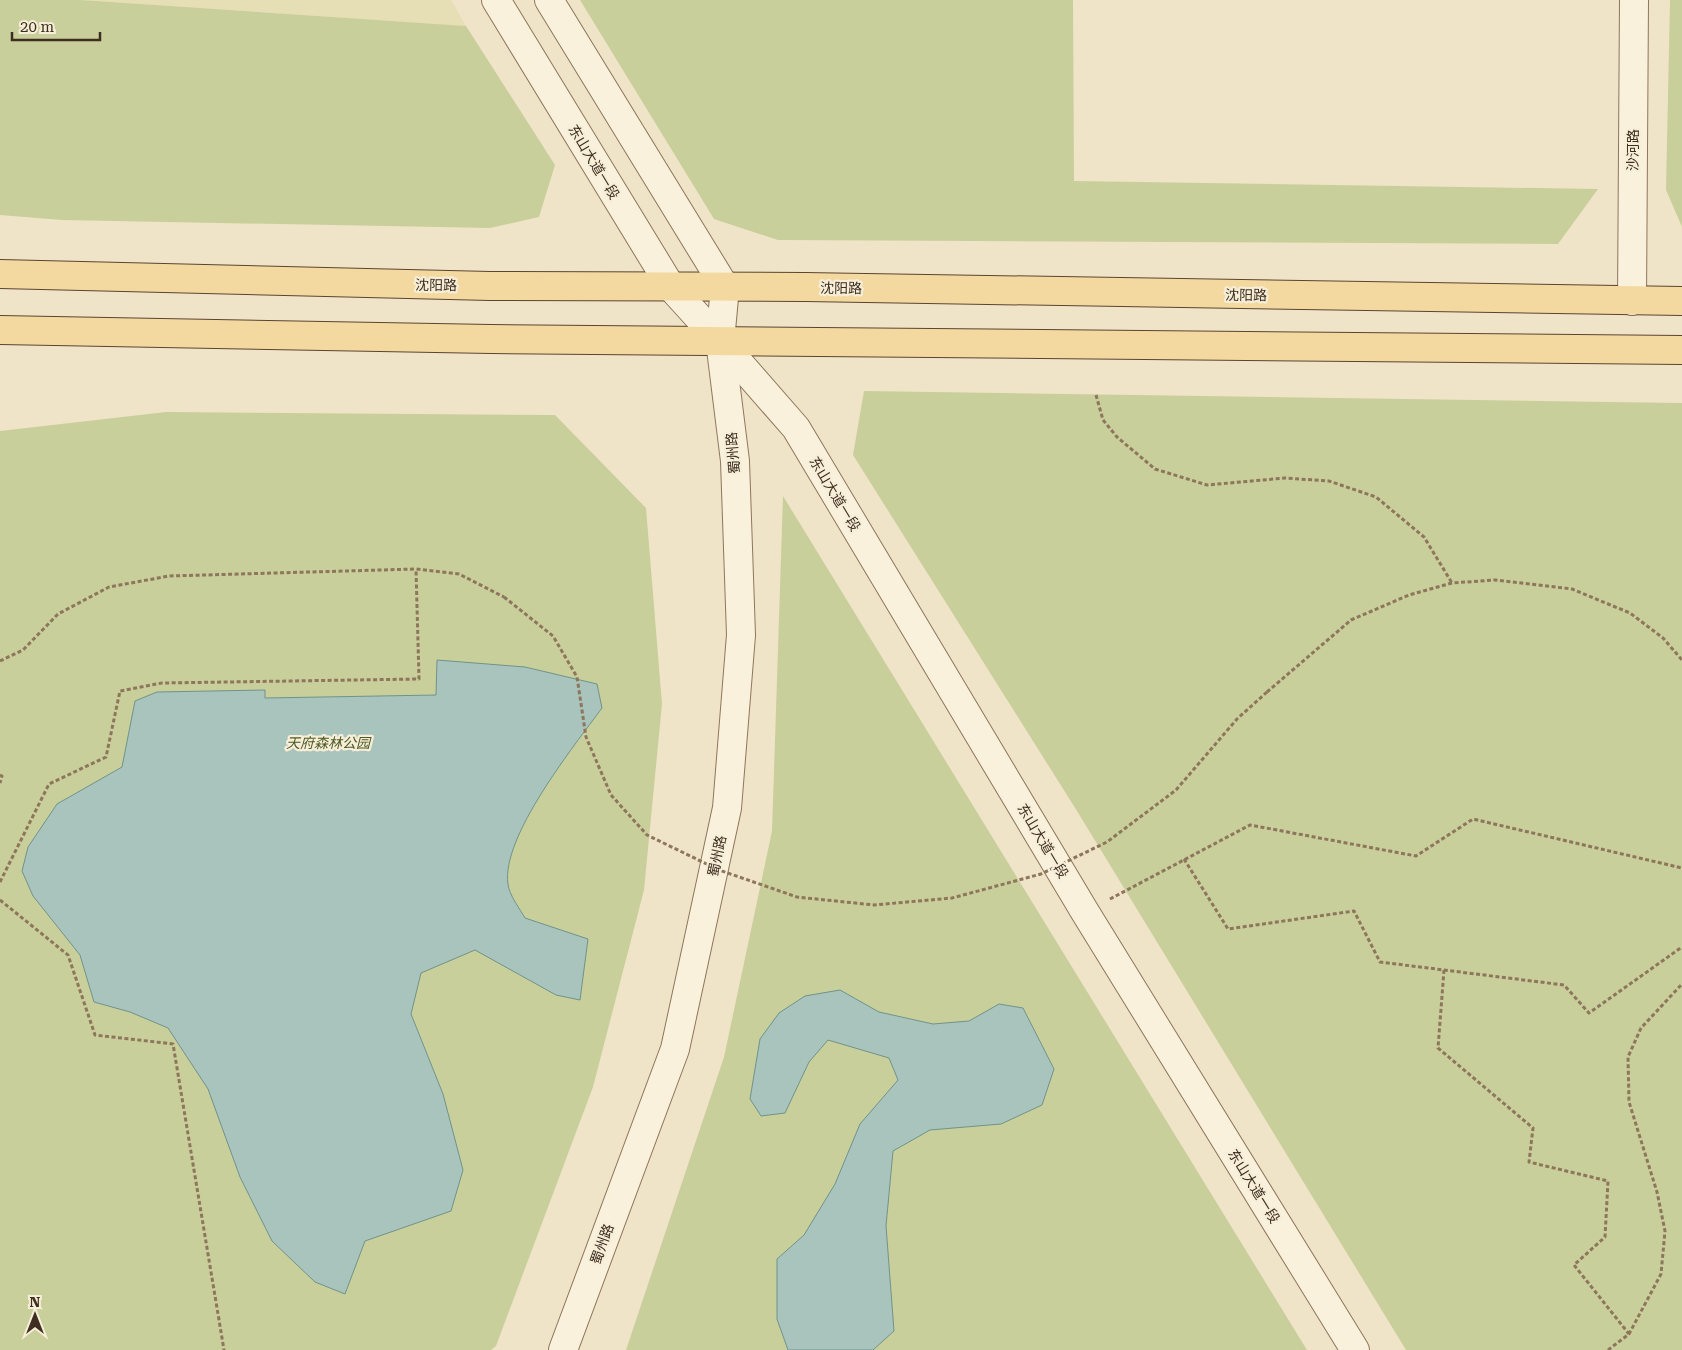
<svg xmlns="http://www.w3.org/2000/svg" width="1682" height="1350" font-family="'Roboto Serif','Noto Sans SC',serif">
<style>
.farmland{fill:#e6deb5}
.green{fill:#c9cf9b}
.water{fill:#a9c4bc;stroke:#6f938a}
.lines{fill:none;stroke-linecap:round;stroke-linejoin:round}
.minor-casing{stroke:#8d765c;stroke-width:30}
.tertiary-casing{stroke:#8d765c;stroke-width:30}
.primary-casing{stroke:#5b4430;stroke-width:30}
.path{stroke:#8d765c;stroke-width:3;stroke-dasharray:4 2.5;stroke-linecap:butt}
.minor{stroke:#faf1dc;stroke-width:28}
.tertiary{stroke:#faf1dc;stroke-width:28}
.primary{stroke:#f3d9a0;stroke-width:28}
.path-bridge{stroke:#8d765c;stroke-width:3;stroke-dasharray:4 2.5;stroke-linecap:butt}
.labels{text-anchor:middle;dominant-baseline:central;stroke-width:4.5;stroke-linejoin:round;paint-order:stroke}
.street-label{font-size:14px;fill:#3d2e20;stroke:#f7eed8}
.park-label{font-size:14px;font-style:italic;fill:#4d5a26;stroke:#f7eed8}
</style>
<rect width="100%" height="100%" fill="#f0e4c8"/>
<polygon class="farmland" points="81,0 451,0 466,26"/>
<g class="green">
<polygon points="0,0 81,0 466,26 555,165 539,217 490,228 62,220 0,215"/>
<polygon points="580,0 1073,0 1074,181 1598,189 1558,244 778,240 714,219"/>
<polygon points="1670,0 1682,0 1682,227 1666,190"/>
<polygon points="864,391 1682,403 1682,1350 1406,1350 1077,811 853,455"/>
<polygon points="166,412 555,415 646,508 662,704 644,890 593,1087 496,1346 491,1350 0,1350 0,431"/>
<polygon points="783,496 1307,1350 626,1350 724,1057 772,831"/>
</g>
<g class="water">
<path d="M437,660L525,667L597,684L602,708C574,746 501,837 508,884C509,895 520,909 525,918L588,939L580,1000L556,995L475,950L421,973L411,1014L443,1094L463,1170L451,1211L365,1241L345,1294L315,1282L272,1241L240,1177L208,1089L168,1028L130,1012L94,1002L80,955L33,896L22,871L28,847L57,804L122,767L135,701L157,692L265,690V698L436,695Z"/>
<polygon points="840,990 879,1012 933,1024 969,1021 999,1004 1023,1008 1054,1069 1042,1105 1001,1124 930,1130 893,1151 886,1226 894,1331 873,1350 788,1350 777,1319 777,1259 804,1235 835,1184 860,1124 898,1080 889,1058 828,1040 809,1062 785,1113 761,1116 750,1099 760,1039 779,1013 805,996"/>
</g>
<g class="lines">
<defs>
<g id="minor">
<polyline points="1632,301 1634,0"/>
<polyline points="720,341 796,428 1085,912 1355,1350"/>
</g>
<g id="tertiary">
<polyline points="496,0 671,287 720,341"/>
<polyline points="549,0 725,287 720,341 735,461 741,635 727,808 675,1049 563,1350"/>
</g>
<g id="primary">
<polyline points="0,274 490,286 805,287 1682,301"/>
<polyline points="0,330 491,339 1682,350"/>
</g>
</defs>
<use href="#minor" class="minor-casing"/>
<use href="#tertiary" class="tertiary-casing"/>
<use href="#primary" class="primary-casing"/>
<g class="path">
<polyline points="1096,395 1103,420 1117,437 1155,469 1207,485 1285,478 1329,481 1376,497 1424,537 1452,583"/>
<polyline points="0,661 23,650 58,614 109,587 169,576 416,569 459,574 504,597"/>
<polyline points="1267,692 1351,620 1409,595 1452,583 1495,580 1572,589 1630,613 1663,638 1682,660"/>
<polyline points="0,775 2,776 0,783"/>
<polyline points="1184,859 1228,929 1354,911 1380,962 1564,985 1589,1013 1682,947"/>
<polyline points="0,882 49,784 106,757 120,691 162,683 419,679 416,569"/>
<polyline points="1110,899 1250,825 1416,856 1473,819 1682,868"/>
<polyline points="0,900 68,955 95,1035 173,1044 224,1350"/>
<polyline points="1444,970 1438,1048 1533,1128 1529,1162 1608,1181 1605,1237 1574,1265 1629,1334"/>
<polyline points="1608,1350 1629,1334 1661,1274 1665,1231 1657,1192 1629,1102 1628,1057 1641,1028 1682,984"/>
</g>
<use href="#minor" class="minor"/>
<use href="#tertiary" class="tertiary"/>
<use href="#primary" class="primary"/>
<polyline class="path-bridge" points="504,597 553,636 577,677 586,737 611,795 647,835 719,870 797,897 874,905 952,898 1041,874 1107,842 1176,790 1237,719 1267,692"/>
</g>
<g class="labels">
<g class="street-label">
<text transform="translate(1633 150) rotate(-90)">沙河路</text>
<text transform="translate(594 162) rotate(59)">东山大道一段</text>
<text transform="translate(436 285) rotate(1)">沈阳路</text>
<text transform="translate(841 288) rotate(1)">沈阳路</text>
<text transform="translate(1246 295) rotate(1)">沈阳路</text>
<text transform="translate(733 453) rotate(-95)">蜀州路</text>
<text transform="translate(835 494) rotate(59)">东山大道一段</text>
<text transform="translate(1043 841) rotate(59)">东山大道一段</text>
<text transform="translate(717 856) rotate(-78)">蜀州路</text>
<text transform="translate(1254 1186) rotate(58)">东山大道一段</text>
<text transform="translate(602 1244) rotate(-70)">蜀州路</text>
</g>
<g class="park-label">
<text x="328" y="743">天府森林公园</text>
</g>
</g>
<g transform="translate(35 1315)" stroke="#f7eed8" stroke-width="4" paint-order="stroke">
<path d="M0-4L9 19L0 12L-9 19Z" fill="#3d2e20"/>
<text y="-8" font-size="14" font-weight="bold" text-anchor="middle" fill="#3d2e20">N</text>
</g>
<path d="M12 32v8h88v-8" fill="none" stroke="#3d2e20" stroke-width="2.5"/>
<text x="20" y="32" font-size="15" fill="#3d2e20" stroke="#f7eed8" stroke-width="4" paint-order="stroke">20 m</text>
</svg>
